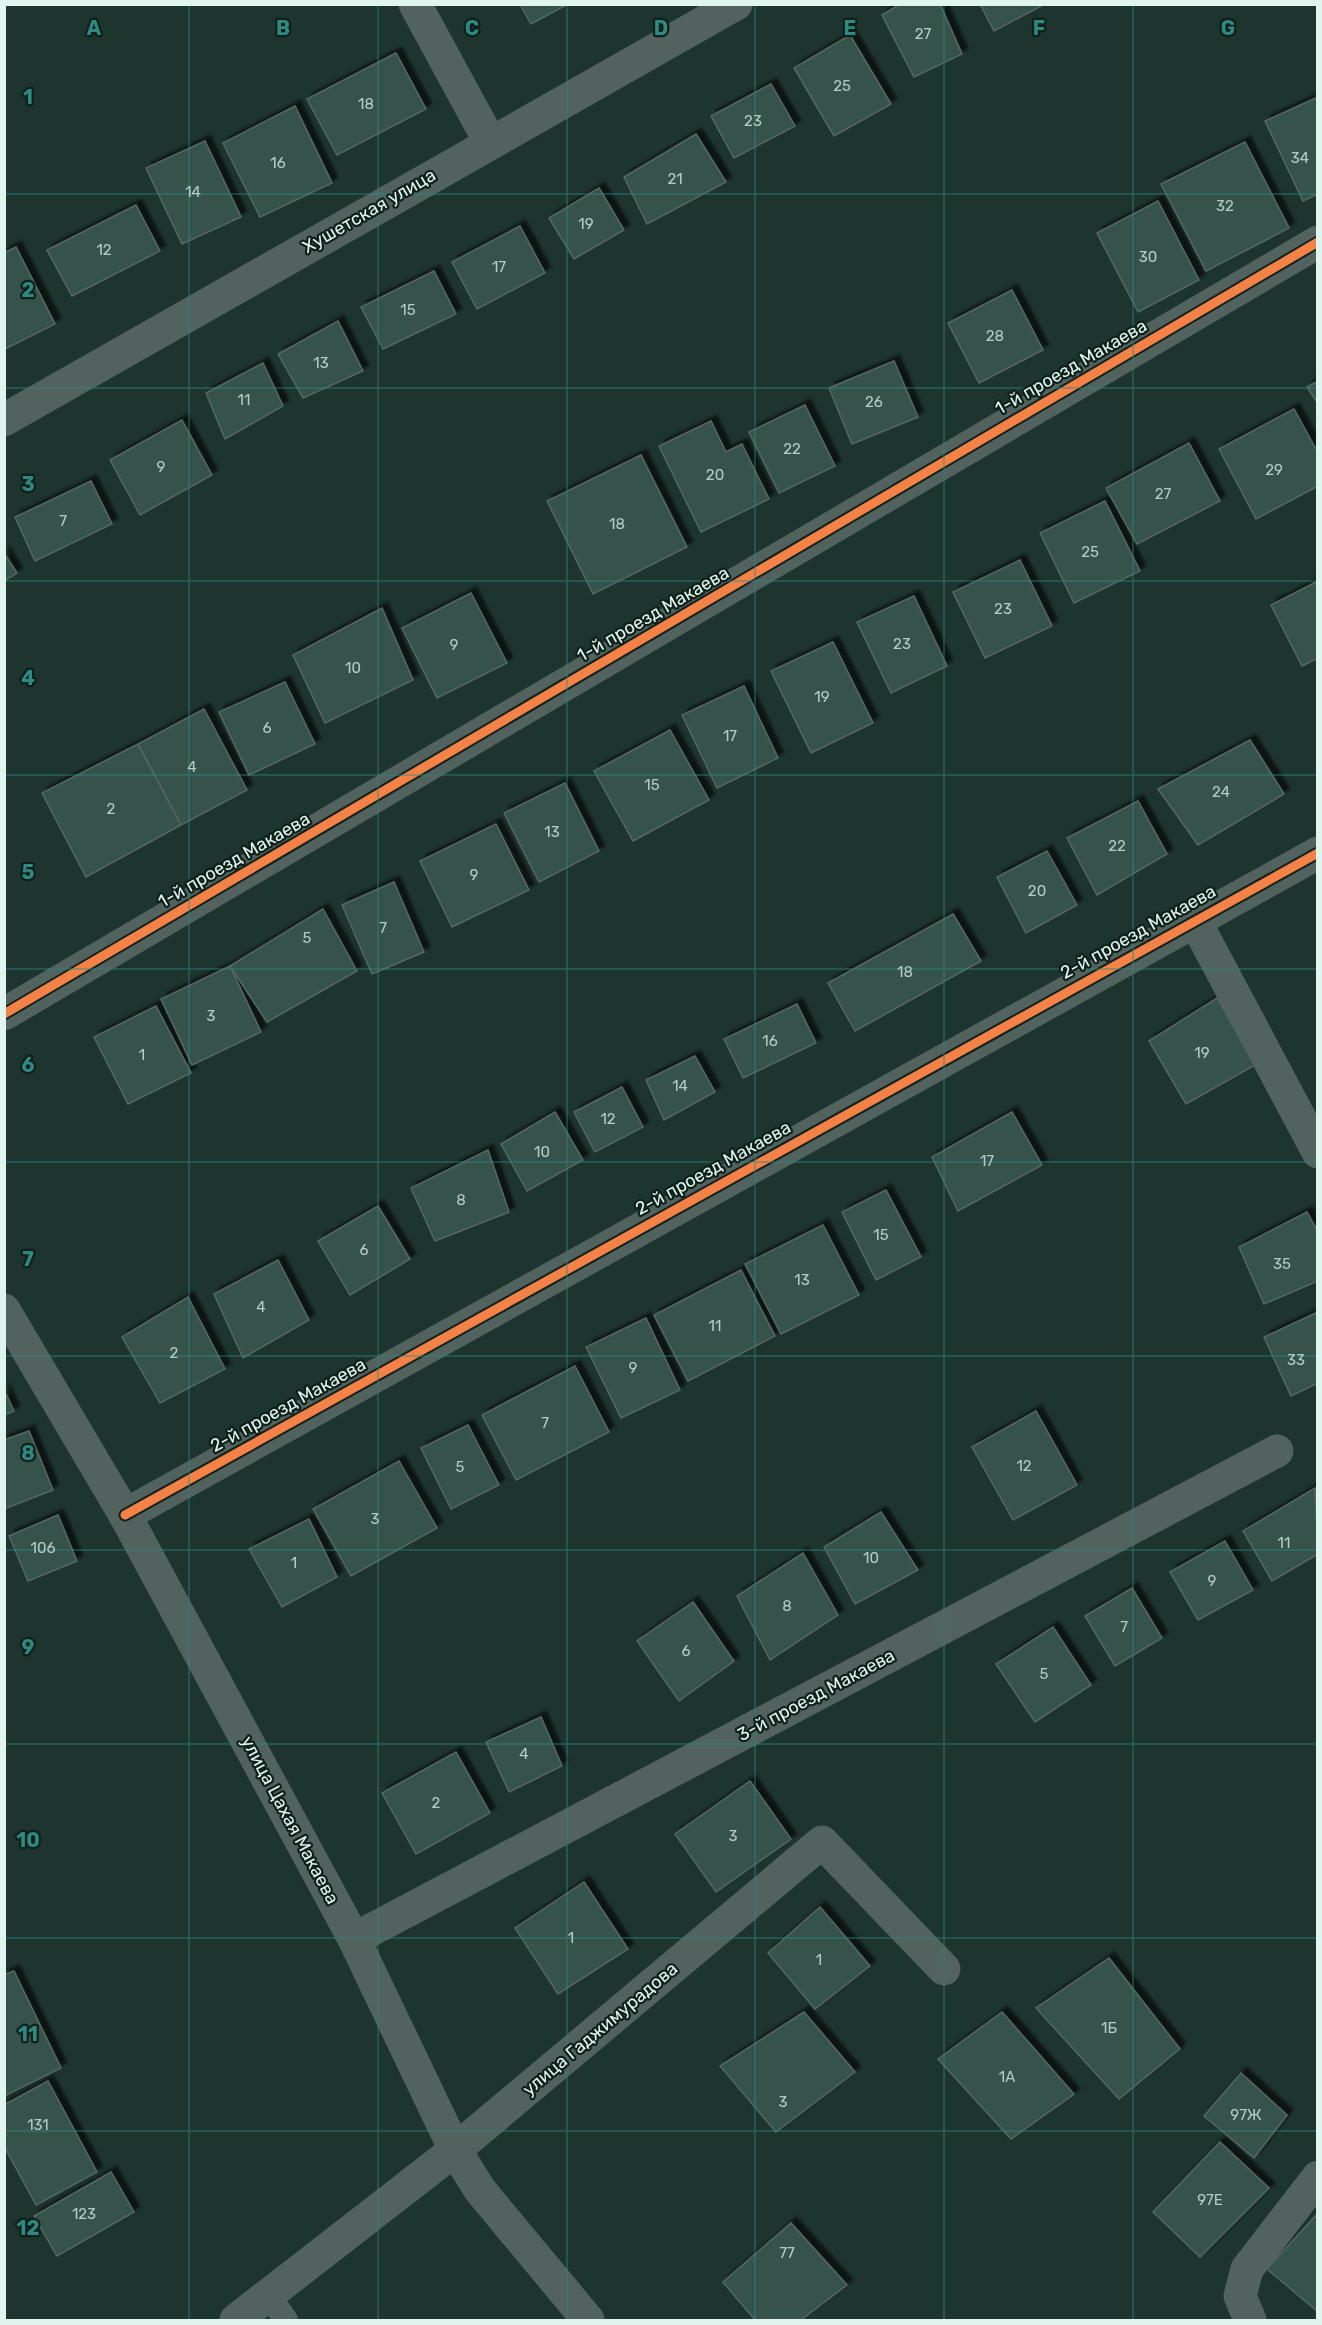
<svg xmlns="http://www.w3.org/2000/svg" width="1322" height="2325" font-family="Rubik,sans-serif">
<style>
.building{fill:#34524b;stroke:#556762;stroke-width:1.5;filter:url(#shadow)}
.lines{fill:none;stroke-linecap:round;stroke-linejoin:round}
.lane{stroke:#52625e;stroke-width:24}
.street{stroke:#52625e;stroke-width:33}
.cycleway-casing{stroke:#10211c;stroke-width:13}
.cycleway{stroke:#f48246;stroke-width:9}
.grid{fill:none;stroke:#2e8981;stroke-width:1.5;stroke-opacity:0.55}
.labels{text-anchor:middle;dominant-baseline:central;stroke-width:4.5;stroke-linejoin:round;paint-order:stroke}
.number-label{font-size:15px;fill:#b5ccc5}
.street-label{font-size:18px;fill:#e0f5ee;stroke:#10211c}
.grid-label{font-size:20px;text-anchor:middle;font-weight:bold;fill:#2e8981;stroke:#10211c;stroke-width:4.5;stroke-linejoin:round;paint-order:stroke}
</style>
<defs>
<filter id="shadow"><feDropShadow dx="5.5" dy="-5.5" stdDeviation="1.5" flood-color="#0009"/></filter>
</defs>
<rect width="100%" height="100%" fill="#1e342e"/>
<g class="building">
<polygon points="520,4 568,4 531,24"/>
<polygon points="900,4 940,4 962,54 914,77 882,15"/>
<polygon points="980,4 1045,4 994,31"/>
<polygon points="850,35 891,104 834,136 794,68"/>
<polygon points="396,53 426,109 337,155 307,99"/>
<polygon points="771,84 795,126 734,158 711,116"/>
<polygon points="1318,97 1318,194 1303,201 1265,121"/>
<polygon points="295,106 332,183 260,217 223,143"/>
<polygon points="696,134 726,182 647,224 624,177"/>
<polygon points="205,141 241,217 182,244 146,168"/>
<polygon points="1245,142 1289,228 1206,271 1161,184"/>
<polygon points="599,188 624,230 574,259 549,218"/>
<polygon points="1158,201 1199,280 1138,312 1097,233"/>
<polygon points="136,205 160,251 72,296 47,250"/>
<polygon points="520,226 545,273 477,309 452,262"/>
<polygon points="16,247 55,324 5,349 4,253"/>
<polygon points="434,271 456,314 383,349 361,307"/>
<polygon points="1012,290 1043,350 979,383 948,323"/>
<polygon points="338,321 363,371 303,398 278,354"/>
<polygon points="894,361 918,417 852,444 829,388"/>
<polygon points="263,363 283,406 225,439 206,393"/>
<polygon points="1318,381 1318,404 1307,387"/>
<polygon points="805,405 835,466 779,493 749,432"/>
<polygon points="1294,409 1318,453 1318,486 1256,519 1219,449"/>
<polygon points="182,420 212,475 140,515 110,460"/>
<polygon points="711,421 726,452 742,444 769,499 701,532 659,446"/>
<polygon points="1189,443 1220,501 1137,544 1106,488"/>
<polygon points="641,455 687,547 593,594 547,501"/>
<polygon points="91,481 112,524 35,561 15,517"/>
<polygon points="1105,501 1140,571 1074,603 1040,533"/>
<polygon points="4,553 17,573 4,581"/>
<polygon points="1020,560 1052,626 985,658 953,592"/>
<polygon points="1318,581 1318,658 1302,666 1271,605"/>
<polygon points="471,593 507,663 437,698 402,628"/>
<polygon points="914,596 947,666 891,693 857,622"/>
<polygon points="382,608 413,680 325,723 293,655"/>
<polygon points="833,642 873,723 811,753 771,671"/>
<polygon points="285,682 315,744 249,775 219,712"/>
<polygon points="744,686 778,758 717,788 682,715"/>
<polygon points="204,709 247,790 181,825 138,744"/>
<polygon points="670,730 709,800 633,841 594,771"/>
<polygon points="1250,740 1284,794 1198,845 1158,789"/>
<polygon points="138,744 181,825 86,877 42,793"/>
<polygon points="565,783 599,851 539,882 504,813"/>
<polygon points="1138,801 1167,854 1097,895 1067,838"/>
<polygon points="496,824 529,890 452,927 420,861"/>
<polygon points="1047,851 1077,905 1026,933 997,877"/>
<polygon points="394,882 424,952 372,974 342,905"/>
<polygon points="323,909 357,971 267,1022 230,966"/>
<polygon points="953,914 981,961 855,1031 828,983"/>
<polygon points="230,966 261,1032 192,1065 161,999"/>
<polygon points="1217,998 1255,1065 1186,1104 1149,1041"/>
<polygon points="797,1004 816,1043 743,1078 724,1039"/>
<polygon points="156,1006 191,1073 128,1104 94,1037"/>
<polygon points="695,1056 715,1092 664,1120 646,1080"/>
<polygon points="622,1087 643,1127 595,1152 574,1112"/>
<polygon points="555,1112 583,1160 527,1191 501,1144"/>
<polygon points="1012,1112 1042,1165 958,1211 932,1157"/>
<polygon points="488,1150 509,1212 435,1241 411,1188"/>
<polygon points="886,1190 921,1257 876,1280 842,1212"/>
<polygon points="378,1206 410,1259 350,1295 318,1241"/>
<polygon points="1307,1212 1318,1232 1318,1281 1264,1304 1239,1247"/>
<polygon points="823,1225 859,1295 781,1334 745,1264"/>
<polygon points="278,1260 309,1320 243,1358 214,1294"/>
<polygon points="741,1270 775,1336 688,1381 654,1315"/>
<polygon points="188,1297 225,1369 160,1403 122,1337"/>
<polygon points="1318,1312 1318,1383 1291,1396 1264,1337"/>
<polygon points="646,1318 680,1390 621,1418 586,1347"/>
<polygon points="575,1366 609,1432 516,1480 482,1415"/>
<polygon points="4,1390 14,1411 4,1415"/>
<polygon points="1036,1411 1077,1485 1013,1520 972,1447"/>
<polygon points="468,1425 499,1485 451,1509 421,1448"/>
<polygon points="29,1431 53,1490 4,1509 4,1440"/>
<polygon points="399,1461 437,1528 351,1576 313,1509"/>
<polygon points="1315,1488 1318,1554 1272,1581 1243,1531"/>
<polygon points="881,1512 918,1570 855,1604 824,1547"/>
<polygon points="58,1515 77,1561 28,1581 9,1536"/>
<polygon points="309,1519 337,1577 282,1607 249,1549"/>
<polygon points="1225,1541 1253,1590 1198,1620 1170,1572"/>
<polygon points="803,1553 838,1615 770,1660 737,1596"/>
<polygon points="1132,1588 1162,1638 1115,1666 1085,1616"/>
<polygon points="693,1602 734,1661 679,1701 637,1641"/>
<polygon points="1053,1627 1091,1685 1035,1722 996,1664"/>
<polygon points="541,1717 562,1766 509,1792 486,1742"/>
<polygon points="456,1752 490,1813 416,1854 382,1793"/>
<polygon points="750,1781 791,1839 716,1892 675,1834"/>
<polygon points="584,1882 628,1949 558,1994 515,1928"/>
<polygon points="820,1907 870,1966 815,2009 768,1953"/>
<polygon points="1109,1958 1180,2049 1119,2099 1036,2008"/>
<polygon points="14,1971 61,2068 4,2096 4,1975"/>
<polygon points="804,2012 855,2072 776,2132 720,2066"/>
<polygon points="1002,2012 1074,2094 1011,2139 938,2059"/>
<polygon points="1241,2073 1287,2115 1254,2158 1204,2116"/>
<polygon points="48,2081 97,2172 36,2205 4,2146 4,2105"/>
<polygon points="1220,2142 1269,2188 1200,2257 1153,2212"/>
<polygon points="111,2172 134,2212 57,2256 34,2216"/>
<polygon points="1316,2215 1318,2217 1318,2312 1267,2269"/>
<polygon points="791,2223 847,2285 801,2320 755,2320 723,2282"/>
</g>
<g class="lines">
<polyline class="lane" points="269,2296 286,2320"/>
<g class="street">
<polyline points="415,4 490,142"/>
<polyline points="4,420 736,4"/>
<polyline points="1194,919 1318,1152"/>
<polyline points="4,1014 1318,242"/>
<polyline points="4,1310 125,1515 354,1939 455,2150 480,2190 588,2320"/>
<polyline points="125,1515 1318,853"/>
<polyline points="354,1939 1277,1451"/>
<polyline points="236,2320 455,2150 822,1842 944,1969"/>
<polyline points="1250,2320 1240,2296 1247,2269 1318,2177"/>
</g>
<defs>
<g id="cycleway">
<polyline points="4,1014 1318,242"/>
<polyline points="125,1515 1318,853"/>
</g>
</defs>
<use href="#cycleway" class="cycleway-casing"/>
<use href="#cycleway" class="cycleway"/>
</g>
<path class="grid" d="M189,4V2320M378,4V2320M567,4V2320M755,4V2320M944,4V2320M1133,4V2320M4,194H1318M4,388H1318M4,581H1318M4,775H1318M4,969H1318M4,1162H1318M4,1356H1318M4,1550H1318M4,1744H1318M4,1938H1318M4,2131H1318"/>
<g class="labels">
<g class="number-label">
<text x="923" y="34">27</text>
<text x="842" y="86">25</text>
<text x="366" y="104">18</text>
<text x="753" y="121">23</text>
<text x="1300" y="158">34</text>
<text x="278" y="163">16</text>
<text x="675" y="179">21</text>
<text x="193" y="192">14</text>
<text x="1225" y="206">32</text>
<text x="586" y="224">19</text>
<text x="104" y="250">12</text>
<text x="1148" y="257">30</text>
<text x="499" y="267">17</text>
<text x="408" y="310">15</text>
<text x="995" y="336">28</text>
<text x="321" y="363">13</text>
<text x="244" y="400">11</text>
<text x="874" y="402">26</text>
<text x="792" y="449">22</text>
<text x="161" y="467">9</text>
<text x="1274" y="470">29</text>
<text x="715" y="475">20</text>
<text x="1163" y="494">27</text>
<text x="63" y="521">7</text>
<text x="617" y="524">18</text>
<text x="1090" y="552">25</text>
<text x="1003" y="609">23</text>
<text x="902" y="644">23</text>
<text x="454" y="645">9</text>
<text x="353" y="668">10</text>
<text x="822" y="697">19</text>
<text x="267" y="728">6</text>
<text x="730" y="736">17</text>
<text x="192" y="767">4</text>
<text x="652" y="785">15</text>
<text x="1221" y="792">24</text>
<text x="111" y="809">2</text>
<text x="552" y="832">13</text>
<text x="1117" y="846">22</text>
<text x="474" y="875">9</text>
<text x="1037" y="891">20</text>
<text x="383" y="928">7</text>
<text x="307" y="938">5</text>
<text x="905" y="972">18</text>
<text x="211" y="1016">3</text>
<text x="770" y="1041">16</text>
<text x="1202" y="1053">19</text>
<text x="142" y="1055">1</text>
<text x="680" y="1086">14</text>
<text x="608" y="1119">12</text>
<text x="542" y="1152">10</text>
<text x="987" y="1161">17</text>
<text x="461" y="1200">8</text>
<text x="881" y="1235">15</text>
<text x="364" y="1250">6</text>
<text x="1282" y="1264">35</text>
<text x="802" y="1280">13</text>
<text x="261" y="1307">4</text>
<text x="715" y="1326">11</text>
<text x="174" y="1353">2</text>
<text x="1296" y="1360">33</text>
<text x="633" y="1368">9</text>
<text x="545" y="1423">7</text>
<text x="1024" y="1466">12</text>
<text x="460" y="1467">5</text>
<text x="375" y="1519">3</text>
<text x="1284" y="1543">11</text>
<text x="43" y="1548">106</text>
<text x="871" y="1558">10</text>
<text x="294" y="1563">1</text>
<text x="1212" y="1581">9</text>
<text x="787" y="1606">8</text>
<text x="1124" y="1627">7</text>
<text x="686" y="1651">6</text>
<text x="1044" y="1674">5</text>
<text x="524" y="1754">4</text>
<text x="436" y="1803">2</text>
<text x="733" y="1836">3</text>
<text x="571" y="1938">1</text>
<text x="819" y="1960">1</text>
<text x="1109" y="2028">1Б</text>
<text x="1007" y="2077">1А</text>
<text x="783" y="2102">3</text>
<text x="1246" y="2115">97Ж</text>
<text x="38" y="2125">131</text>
<text x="1210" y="2200">97Е</text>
<text x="84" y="2214">123</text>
<text x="787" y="2253">77</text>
</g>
<g class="street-label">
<text transform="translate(369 211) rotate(-30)">Хушетская улица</text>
<text transform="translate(1071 367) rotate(-30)">1-й проезд Макаева</text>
<text transform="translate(653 614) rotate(-30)">1-й проезд Макаева</text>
<text transform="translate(234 860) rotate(-30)">1-й проезд Макаева</text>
<text transform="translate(1138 932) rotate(-29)">2-й проезд Макаева</text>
<text transform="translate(713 1168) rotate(-29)">2-й проезд Макаева</text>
<text transform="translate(288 1405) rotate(-29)">2-й проезд Макаева</text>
<text transform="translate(816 1695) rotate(-28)">3-й проезд Макаева</text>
<text transform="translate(290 1820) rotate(62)">улица Цахая Макаева</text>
<text transform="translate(600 2029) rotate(-40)">улица Гаджимурадова</text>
</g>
</g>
<g class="grid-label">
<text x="94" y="35">A</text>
<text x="283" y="35">B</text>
<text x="472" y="35">C</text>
<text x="661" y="35">D</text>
<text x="850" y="35">E</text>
<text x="1039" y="35">F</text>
<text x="1228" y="35">G</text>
<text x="28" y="104">1</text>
<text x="28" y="297">2</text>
<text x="28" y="491">3</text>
<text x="28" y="685">4</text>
<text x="28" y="879">5</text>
<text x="28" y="1072">6</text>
<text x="28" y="1266">7</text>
<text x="28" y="1460">8</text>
<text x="28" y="1654">9</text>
<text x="28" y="1847">10</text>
<text x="28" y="2041">11</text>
<text x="28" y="2235">12</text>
</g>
<rect width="1322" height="2325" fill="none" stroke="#e0f5ee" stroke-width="12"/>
</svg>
